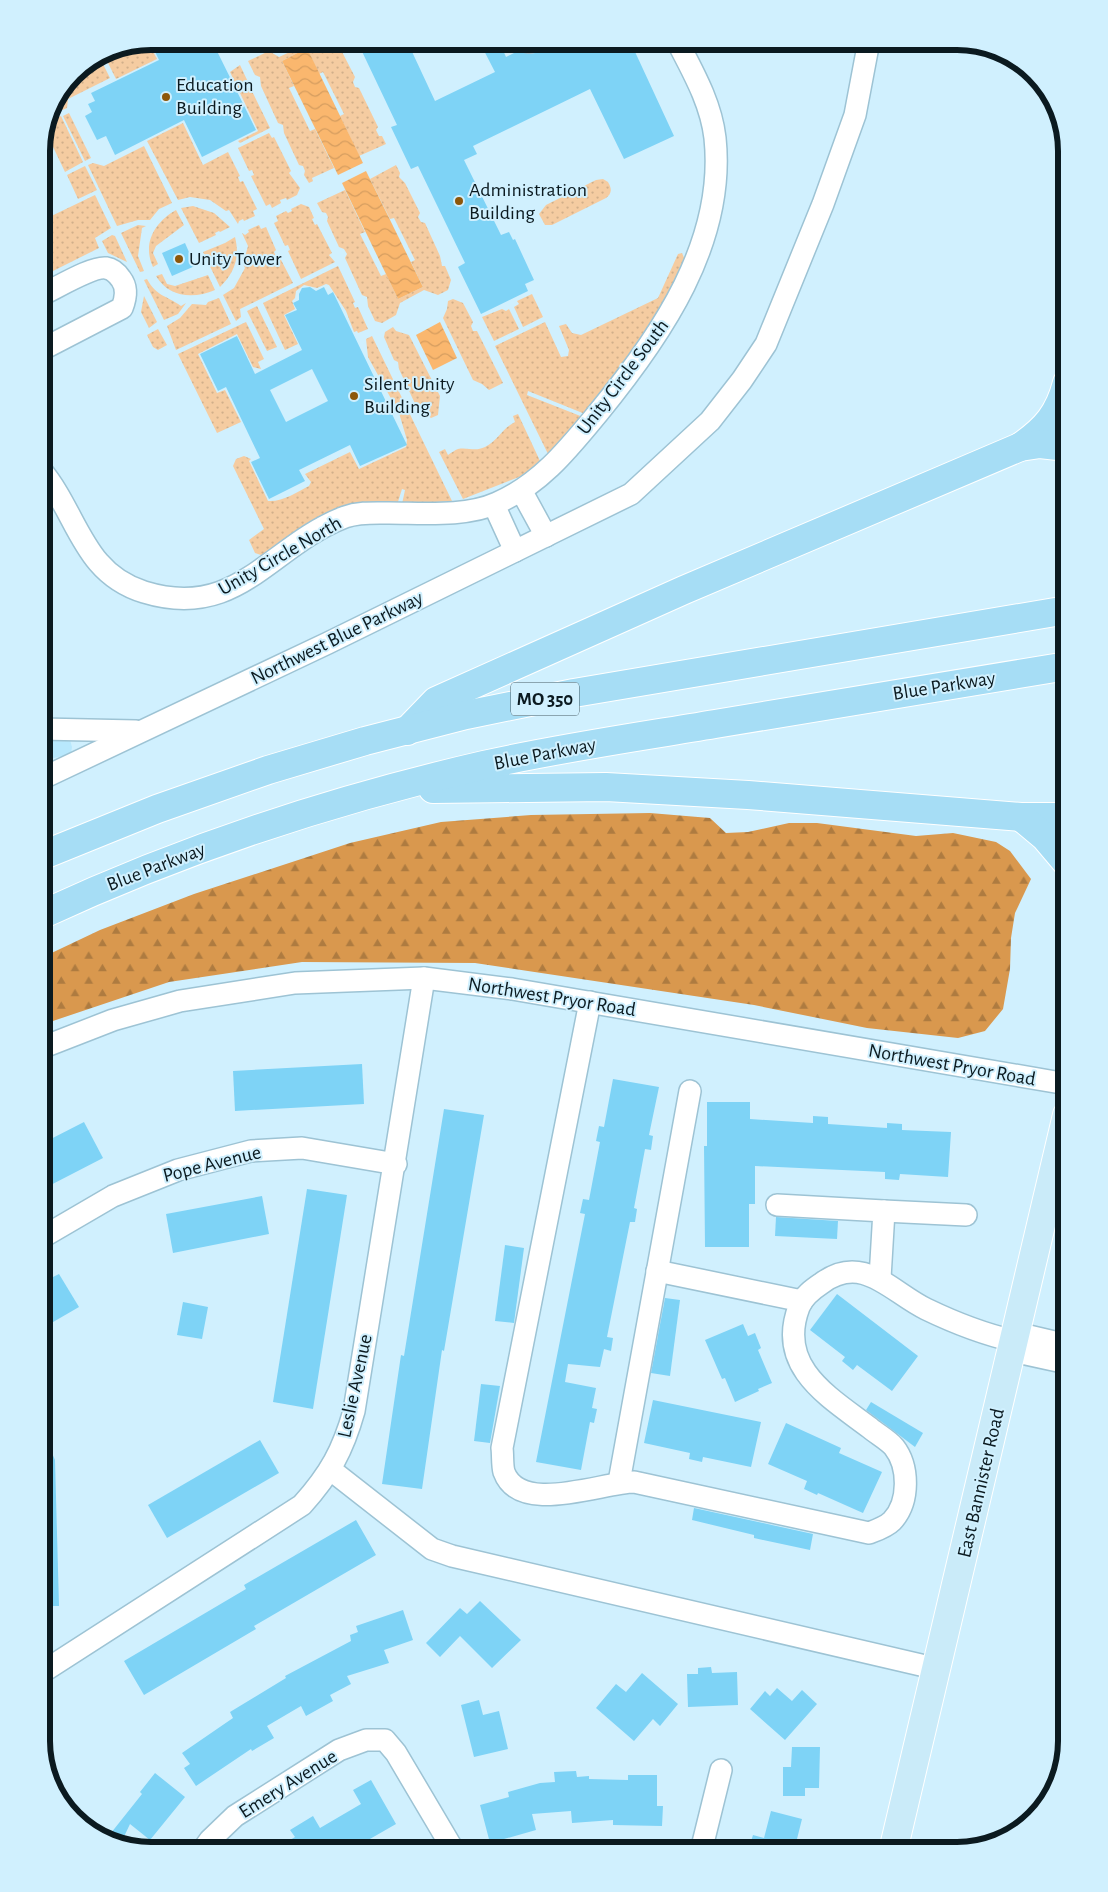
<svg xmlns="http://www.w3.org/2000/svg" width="1108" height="1892" font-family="'Alegreya Sans',sans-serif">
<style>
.built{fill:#b8e8fd}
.grass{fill:url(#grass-dots)}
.forest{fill:url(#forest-firs)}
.water{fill:url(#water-waves)}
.building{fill:#7ed3f6;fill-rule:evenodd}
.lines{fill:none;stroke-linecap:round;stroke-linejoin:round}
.minor-casing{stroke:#9dc3d4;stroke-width:24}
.major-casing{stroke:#fff;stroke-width:30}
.highway-casing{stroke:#fff;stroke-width:30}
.minor{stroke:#fff;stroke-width:21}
.major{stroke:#caebf9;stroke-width:28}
.highway{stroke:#a6ddf5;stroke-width:28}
.poi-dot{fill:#8d570a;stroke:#d0f0fe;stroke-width:2}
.labels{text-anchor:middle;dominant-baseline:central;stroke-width:4;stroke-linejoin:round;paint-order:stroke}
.shield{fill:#d0f0fe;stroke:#465a63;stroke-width:1}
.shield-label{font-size:19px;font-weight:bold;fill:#0b1a20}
.poi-label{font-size:20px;fill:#0b1a20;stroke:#d0f0fe;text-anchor:start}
.street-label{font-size:20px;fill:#0b1a20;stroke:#d0f0fe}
.rim{fill:none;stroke:#0b1a20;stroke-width:6}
</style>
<defs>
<pattern id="grass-dots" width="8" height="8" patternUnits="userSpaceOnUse" patternTransform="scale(1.25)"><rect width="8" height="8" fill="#f5cca1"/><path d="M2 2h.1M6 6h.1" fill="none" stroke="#d1af8a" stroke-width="1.8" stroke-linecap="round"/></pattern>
<pattern id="forest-firs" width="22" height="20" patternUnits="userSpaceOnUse" patternTransform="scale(1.25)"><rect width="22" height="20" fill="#d9984e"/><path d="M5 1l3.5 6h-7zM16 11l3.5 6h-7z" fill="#ae7b40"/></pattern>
<pattern id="water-waves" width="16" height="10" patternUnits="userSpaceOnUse" patternTransform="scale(1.25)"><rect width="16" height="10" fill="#fab76e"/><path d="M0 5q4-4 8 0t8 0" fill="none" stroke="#d59d5f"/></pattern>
</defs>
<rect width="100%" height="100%" fill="#d0f0fe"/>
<polygon class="built" points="41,738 70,740 72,747 71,754 41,761"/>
<g class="grass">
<polygon points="306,41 333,41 335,46 339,46 355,77 353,82 355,87 359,88 378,127 376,130 379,136 382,136 386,144 359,156 340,116 344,114 323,72 319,74 307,48 282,61 294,86 289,88 310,131 315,129 334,168 312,178 313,181 309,183 304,175 305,171 303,166 299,165 284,133 283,125 278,123 261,86 260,77 255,75 248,61 269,51 279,57 305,45"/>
<polygon points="148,42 157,59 116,79 103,53 109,49"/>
<polygon points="99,56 110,78 68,99 67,108 60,111 54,100 74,73"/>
<polygon points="240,65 248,82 246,84 248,88 250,87 270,128 240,143 238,141 258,131 230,72"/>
<polygon points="69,113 91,158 85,161 63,116"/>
<polygon points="61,116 83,162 65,172 45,130 47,123"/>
<polygon points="183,123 203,165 228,152 240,176 238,177 240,182 243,181 257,209 253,211 255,216 244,221 243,219 239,221 238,224 229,210 226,211 210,200 190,197 178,200 147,141"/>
<polygon points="269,133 272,138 274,137 291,171 289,173 300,188 297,195 287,200 286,198 280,200 281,203 272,208 270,204 266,206 251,176 254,175 252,170 249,171 238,148"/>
<polygon points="144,146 172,203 159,209 150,220 138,220 117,226 88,165 93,163 104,166"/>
<polygon points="396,165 400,173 399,177 405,183 420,213 418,217 421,222 425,223 440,256 442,266 445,266 451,280 448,290 438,295 424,290 400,303 396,315 382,323 375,321 368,306 367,297 362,295 345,258 347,254 344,249 339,247 327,221 328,217 326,213 322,212 317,203 345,190 365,232 360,234 381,276 386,274 398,299 423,287 411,262 415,260 394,218 390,219 370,179"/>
<polygon points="85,166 97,190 78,199 67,175"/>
<path d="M603,179L608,182C612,189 612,193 606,198L552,225H545L539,214L546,205L596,180Z"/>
<polygon points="95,195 111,228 95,238 99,248 41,277 41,221"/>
<polygon points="301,204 309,207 314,218 312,219 315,225 317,224 332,253 329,255 335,262 301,279 288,251 290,250 288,245 285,246 274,223 278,221 276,216 286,211 288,213 292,211 291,209"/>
<polygon points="193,206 214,213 230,227 220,232 219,231 215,233 216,235 199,243 181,208"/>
<path d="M176,210L184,225L156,246L153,253L158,264L153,267C142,243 155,222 176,210Z"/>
<polygon points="138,225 146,226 142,228 138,256 144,271 140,272 121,233"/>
<polygon points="259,225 261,229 266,227 276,250 274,252 276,256 279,256 293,283 240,309 241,317 236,321 223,295 234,288 245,268 243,264 248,246 242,233 245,235 249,232 248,230"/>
<polygon points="112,235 115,236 127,262 108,253 102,241"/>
<path d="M235,237C240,257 235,272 220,287L203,252L225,243Z"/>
<path d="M682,253L685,260C660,321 625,363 585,414L528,391L527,395L583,417L549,456L495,346L545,322L561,357L568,356L569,350L559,326L566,324L572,333L581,335L658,298L678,254Z"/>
<polygon points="338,266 355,302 353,303 355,308 358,307 368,329 358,333 357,331 354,332 346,311 329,285 326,284 317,288 304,285 296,291 295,298 292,301 295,309 284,315 298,344 285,350 263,303"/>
<path d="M162,274L167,284L175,286L208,275L215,290C194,299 169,298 156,276Z"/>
<path d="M147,279C157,297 166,295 181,306L186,303L178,314L164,320L144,280Z"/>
<polygon points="532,294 543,317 523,327 514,307 519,304 517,301"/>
<polygon points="144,296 157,322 149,328 141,312"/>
<polygon points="219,298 231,324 176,350 167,326 180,318 192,304 206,305 208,302"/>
<polygon points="453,299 463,303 473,322 471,326 473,331 477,331 503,383 489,390 482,384 473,380 443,318 447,309 448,301"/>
<polygon points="257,306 277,347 267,351 247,311"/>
<polygon points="502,309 506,311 509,309 519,329 494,341 482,317"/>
<polygon points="246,322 264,359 258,362 261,369 253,367 237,334 198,354 217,393 225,390 241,422 217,433 178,354"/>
<polygon points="393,327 396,331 409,335 440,396 438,415 431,418 417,408 399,369 398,362 394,360 384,337 385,332"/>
<polygon points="158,329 167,345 158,350 153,347 147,335"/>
<path d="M372,336L452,501L402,504L405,490L402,489L397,505L264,556L255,553L249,540L264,529L233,466L236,459L244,456L251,459L249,461L268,501C283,502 297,492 309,486L311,482L305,474L350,452L359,469L406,447L407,440L399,413L368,357L366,339Z"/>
<path d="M518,414L541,463L519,477L463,499L439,452L445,449L448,455C451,453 455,450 458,449C468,447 475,452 485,447C498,441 501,429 515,422L513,416Z"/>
</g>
<polygon class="forest" points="650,813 710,818 726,833 748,832 789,823 817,823 916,836 953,833 996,842 1010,851 1031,879 1015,913 1011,938 1010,969 1003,1009 985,1031 958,1038 867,1028 754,1005 475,963 302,962 169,982 41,1025 41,958 100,930 194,894 350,843 441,822 531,815"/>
<g class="water">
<polygon points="307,48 363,163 338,175 282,61"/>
<polygon points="366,171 423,287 398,299 342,183"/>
<polygon points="440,322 457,358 433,370 416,335"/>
</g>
<g class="building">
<polygon points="150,41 212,41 256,130 202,157 184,120 115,155 106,136 97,140 85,116 92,112 88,104 95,101 91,93 159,60"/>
<polygon points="357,41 407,41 435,101 495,72 479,41 499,41 506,57 520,50 529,54 535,53 540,48 542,41 630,41 674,136 624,159 590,89 473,146 477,154 464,160 501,235 509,232 513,240 515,239 534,280 525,284 528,291 481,314 458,267 465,263 418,166 411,169 391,127 397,125"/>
<polygon points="185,243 195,266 172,276 162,253"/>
<path d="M310,287L316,291L324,287L328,295L333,292L407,445L360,466L350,445L299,470L305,481L269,499L251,462L260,458L226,387L218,391L200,354L237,336L255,374L302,350L285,315L297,310L293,303L299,300V294L302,288ZM312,369L328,401L286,422L270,390Z"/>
<polygon points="362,1064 364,1104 235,1111 233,1071"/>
<polygon points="613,1079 659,1087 649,1135 653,1136 651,1150 645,1149 634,1208 637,1209 635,1222 630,1222 607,1337 613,1338 611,1351 604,1349 600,1367 568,1364 565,1382 596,1388 592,1408 597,1409 594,1423 590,1422 581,1470 536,1462 585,1214 580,1213 583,1199 589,1200 600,1142 596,1141 599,1126 604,1127"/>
<polygon points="707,1102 750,1102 750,1119 813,1123 813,1116 828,1117 828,1124 887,1128 887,1123 902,1124 902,1130 951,1132 948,1177 900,1174 899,1180 885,1179 885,1172 755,1166 755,1204 749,1204 749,1247 705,1247 704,1146 707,1146"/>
<polygon points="444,1109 484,1115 444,1351 442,1350 422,1489 382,1484 401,1355 404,1356"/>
<polygon points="84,1122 103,1158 41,1190 41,1144"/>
<polygon points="307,1189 347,1195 313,1409 273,1402"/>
<polygon points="262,1196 269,1234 173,1253 166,1214"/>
<polygon points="776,1217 838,1221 837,1239 775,1236"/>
<polygon points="505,1245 524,1248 514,1323 495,1321"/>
<polygon points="59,1274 79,1307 41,1329 41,1283"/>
<polygon points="837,1294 918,1356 892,1391 857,1365 853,1370 842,1361 845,1357 810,1330"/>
<polygon points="665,1298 680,1300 670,1376 651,1373"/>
<polygon points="183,1302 208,1307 202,1339 177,1335"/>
<polygon points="743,1324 748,1336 755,1333 761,1348 758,1350 772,1383 758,1389 759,1391 735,1402 725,1378 722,1379 705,1340"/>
<polygon points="481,1384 500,1386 490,1443 474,1441"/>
<polygon points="653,1400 761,1422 751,1467 703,1457 702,1462 689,1459 690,1453 644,1443"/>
<polygon points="871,1402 923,1433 915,1447 866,1410"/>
<polygon points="786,1423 841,1448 839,1453 882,1472 863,1513 818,1493 817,1495 804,1489 807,1481 768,1464"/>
<polygon points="41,1428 55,1460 59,1606 41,1606"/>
<polygon points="260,1440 279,1473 167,1538 148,1505"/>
<polygon points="694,1508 813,1534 810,1550 754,1538 754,1535 692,1520"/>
<polygon points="356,1520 376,1555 254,1626 256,1629 144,1695 124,1661 246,1589 244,1585"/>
<polygon points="480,1601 521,1640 492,1668 460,1636 440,1657 426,1643 460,1608 467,1614"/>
<polygon points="403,1610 413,1640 384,1650 389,1663 347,1676 351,1684 330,1695 333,1701 306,1716 301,1706 267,1726 274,1738 252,1751 251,1749 196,1786 184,1768 190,1764 182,1753 233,1718 230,1712 286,1678 285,1676 351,1641 350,1635 358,1632 356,1626"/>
<polygon points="711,1667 712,1673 737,1672 738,1705 688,1707 687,1674 698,1674 698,1668"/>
<polygon points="642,1673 678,1704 660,1726 653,1719 634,1741 596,1708 616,1684 626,1692"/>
<polygon points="777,1688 792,1701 802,1690 817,1704 785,1740 750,1709 765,1691 770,1696"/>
<polygon points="479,1700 483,1715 499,1711 508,1749 474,1757 461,1705"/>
<polygon points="792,1747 820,1747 819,1788 805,1788 805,1796 783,1796 783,1767 791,1767"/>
<polygon points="576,1771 577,1777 589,1776 589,1779 628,1780 628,1775 657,1775 657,1806 663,1806 662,1826 613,1825 613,1820 572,1823 571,1811 532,1814 536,1830 490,1843 480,1805 509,1797 508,1792 540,1783 555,1782 554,1772"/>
<polygon points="155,1773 185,1797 150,1840 130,1824 121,1843 107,1838 142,1794 140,1792"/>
<polygon points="371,1780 396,1824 349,1851 272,1851 295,1837 290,1830 313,1816 320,1828 361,1804 353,1790"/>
<polygon points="771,1811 802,1819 794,1851 748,1851 753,1835 764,1838"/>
</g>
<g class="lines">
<defs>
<g id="minor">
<polyline points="529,41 529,42"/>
<path d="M41,350L122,308C126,298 128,288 121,279C117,273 113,269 106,268C92,266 55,289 41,295"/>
<path d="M41,470C78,514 82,573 144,592C238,621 269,546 345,517C359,512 374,513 389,513C423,513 466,517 497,503C541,484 569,448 598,413C661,336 726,242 715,138C711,103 693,72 677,41"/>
<polyline points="522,492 546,536"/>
<polyline points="494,505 515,551"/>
<polyline points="41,729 136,731"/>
<polyline points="41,779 328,643 631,494 710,421 742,380 766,344 823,204 855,115 869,41"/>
<path d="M590,1002L502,1448C503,1455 502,1465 504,1472C520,1516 603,1482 634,1482L869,1533C877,1530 886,1527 892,1521C910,1502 909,1466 894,1447C888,1440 877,1434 870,1428C829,1397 776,1367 799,1307C803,1296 813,1289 822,1283C863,1253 891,1292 926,1309C955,1323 983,1334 1014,1341"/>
<polyline points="41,1048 113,1020 180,1001 295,983 424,978 512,989 1067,1084"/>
<polyline points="777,1205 884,1211 880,1278"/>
<polyline points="884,1211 966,1215"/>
<polyline points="41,1238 113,1196 178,1170 251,1151 302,1148 396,1164"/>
<polyline points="657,1271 802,1301"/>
<polyline points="1016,1333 1067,1345"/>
<polyline points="1012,1351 1067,1363"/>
<polyline points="331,1470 432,1549 452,1556 938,1669"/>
<polyline points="619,1482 690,1091"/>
<path d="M41,1673L302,1505C330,1474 343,1450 354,1411L424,978"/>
<polyline points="202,1851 210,1840 235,1816 339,1750 366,1740 385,1740 396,1753 454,1851"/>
<polyline points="701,1851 721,1770"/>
</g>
<polyline id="major" points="893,1851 1067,1115"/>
<g id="highway">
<path d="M1020,447C1046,429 1059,414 1067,383"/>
<polyline points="407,731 436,701 684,590 1020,447 1040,444 1067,447"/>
<polyline points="433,789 606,787 748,795 1021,817 1067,817"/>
<polyline points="1021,817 1045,837 1067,863"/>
<polyline points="41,856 157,809 268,770 365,741 466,715 574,693 1067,610"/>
<path d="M41,915C183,849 332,800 484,765C560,748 638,737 715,724C832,705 949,685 1067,666"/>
</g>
</defs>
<use href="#minor" class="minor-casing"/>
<use href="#major" class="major-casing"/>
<use href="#highway" class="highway-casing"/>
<use href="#minor" class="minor"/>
<use href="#major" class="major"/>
<use href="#highway" class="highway"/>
</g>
<g class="poi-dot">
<circle cx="166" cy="97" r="5"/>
<circle cx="459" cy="201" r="5"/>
<circle cx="179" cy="259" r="5"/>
<circle cx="354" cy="396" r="5"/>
</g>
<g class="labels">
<rect class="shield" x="511" y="682.5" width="68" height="33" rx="4"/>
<g class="shield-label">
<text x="545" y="699">MO 350</text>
</g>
<g class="poi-label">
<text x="176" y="85">Education<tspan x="176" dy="23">Building</tspan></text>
<text x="469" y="190">Administration<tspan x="469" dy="23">Building</tspan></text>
<text x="189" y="259">Unity Tower</text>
<text x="364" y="384">Silent Unity<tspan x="364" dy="23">Building</tspan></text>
</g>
<g class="street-label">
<text transform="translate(623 377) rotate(-53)">Unity Circle South</text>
<text transform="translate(280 556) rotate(-30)">Unity Circle North</text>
<text transform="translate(337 638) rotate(-26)">Northwest Blue Parkway</text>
<text transform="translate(944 686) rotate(-9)">Blue Parkway</text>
<text transform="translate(545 754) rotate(-11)">Blue Parkway</text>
<text transform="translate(156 867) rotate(-21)">Blue Parkway</text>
<text transform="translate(552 997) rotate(9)">Northwest Pryor Road</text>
<text transform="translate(952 1065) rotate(10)">Northwest Pryor Road</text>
<text transform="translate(212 1164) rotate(-14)">Pope Avenue</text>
<text transform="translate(355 1386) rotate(-78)">Leslie Avenue</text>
<text transform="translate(981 1483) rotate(-77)">East Bannister Road</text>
<text transform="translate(288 1784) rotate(-32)">Emery Avenue</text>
</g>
</g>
<path d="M0 0H1108V1892H0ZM151 50H957A101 101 0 0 1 1058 151V1741A101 101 0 0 1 957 1842H151A101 101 0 0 1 50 1741V151A101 101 0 0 1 151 50Z" fill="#d0f0fe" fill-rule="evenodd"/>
<path class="rim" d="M151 50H957A101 101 0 0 1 1058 151V1741A101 101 0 0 1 957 1842H151A101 101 0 0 1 50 1741V151A101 101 0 0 1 151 50Z"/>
</svg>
